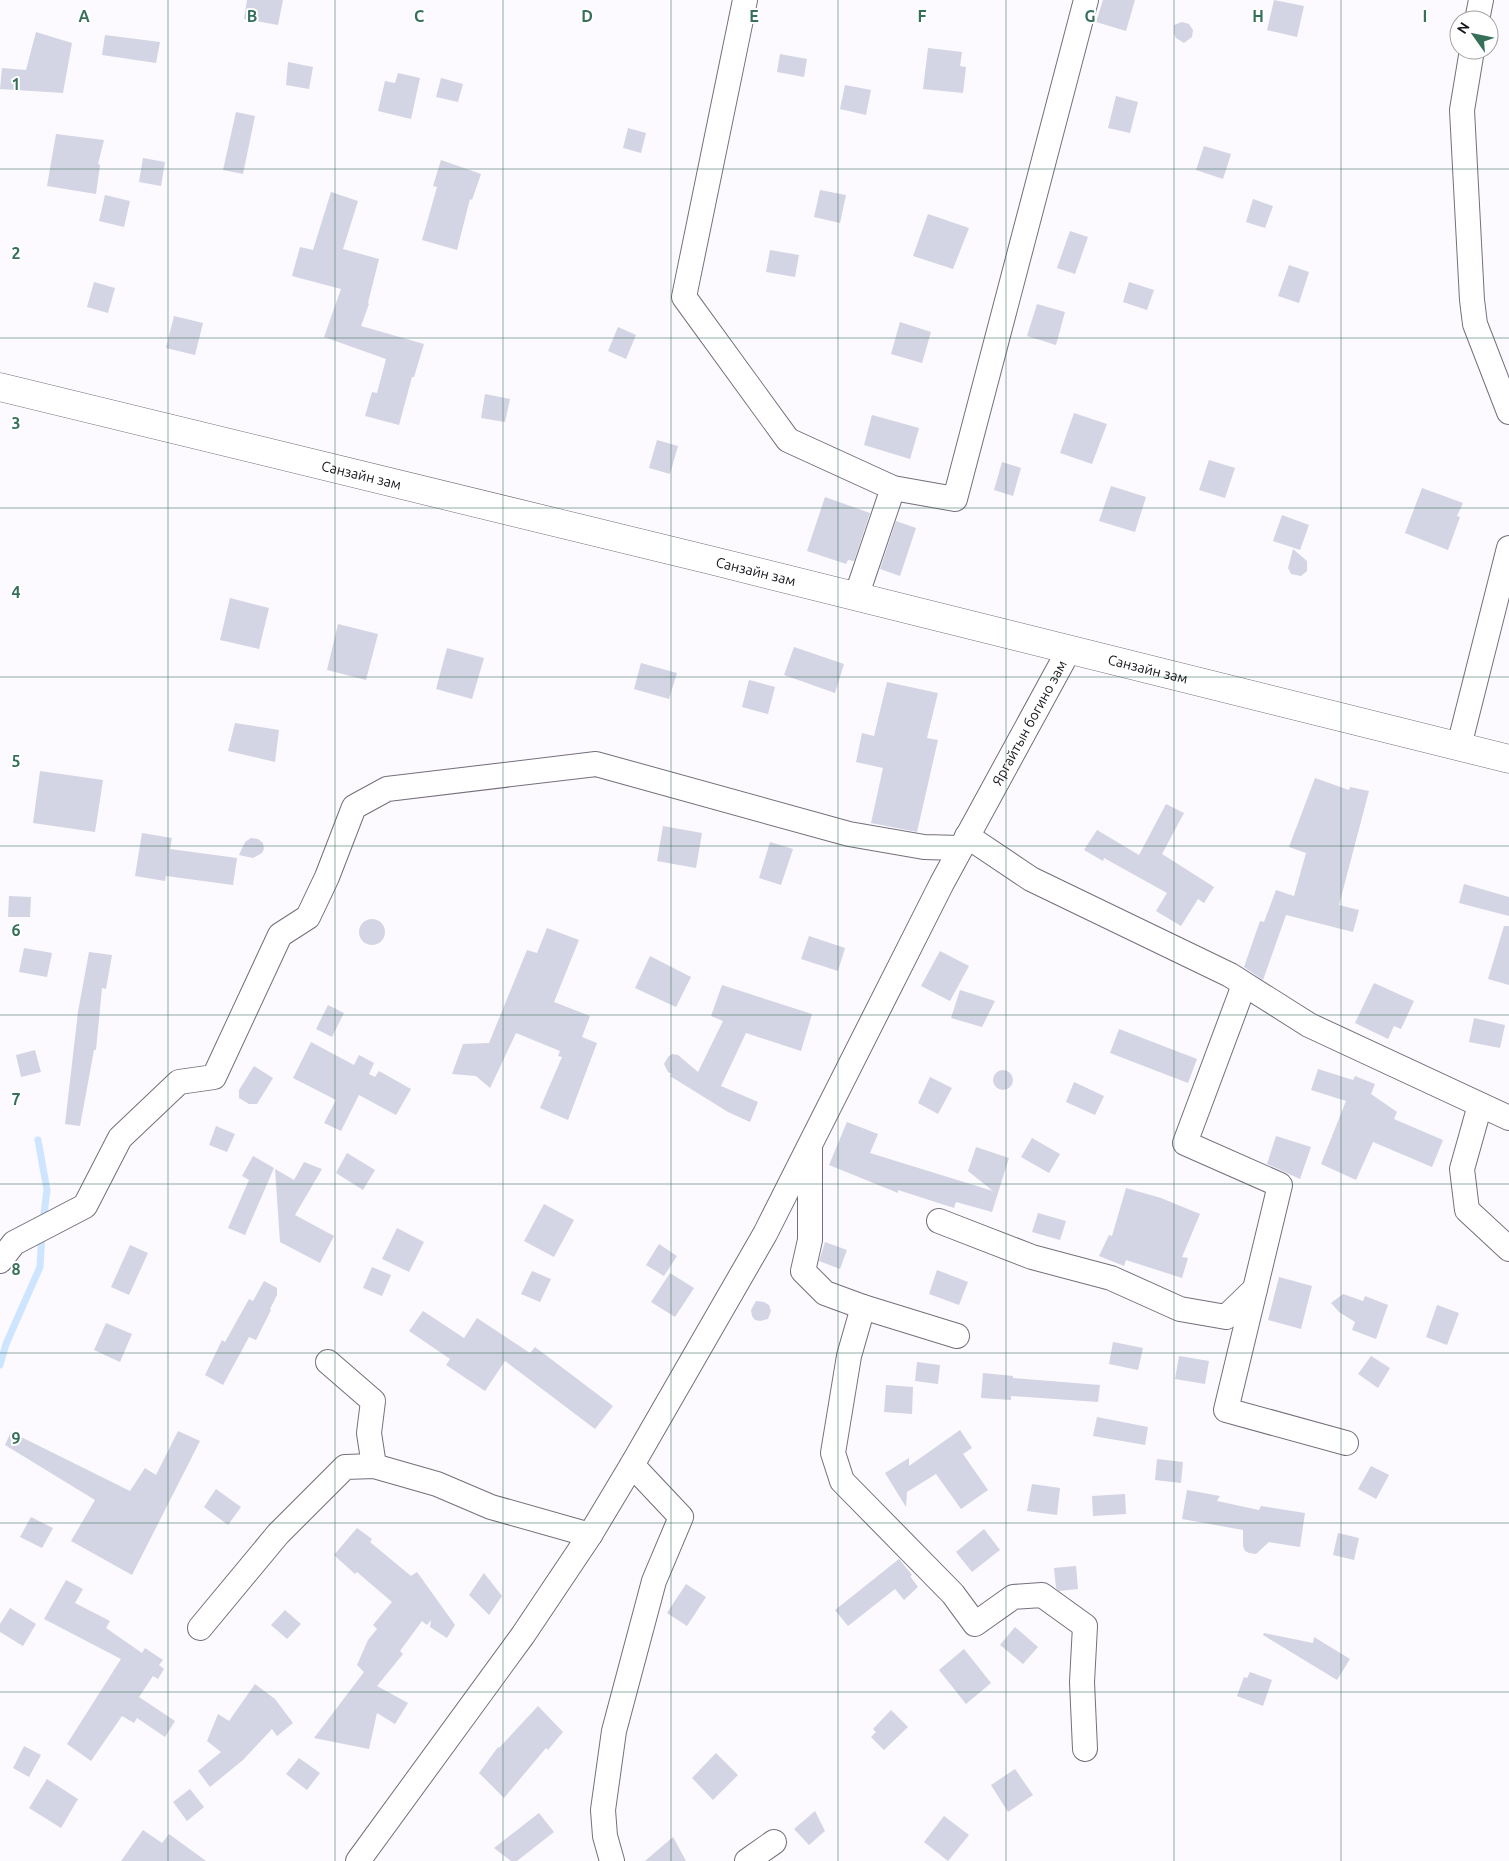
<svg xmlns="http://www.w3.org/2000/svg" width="1509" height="1861" font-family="Ubuntu,sans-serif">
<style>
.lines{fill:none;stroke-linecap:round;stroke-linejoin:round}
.stream{stroke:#cde5fe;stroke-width:7}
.building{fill:#d3d5e4}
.minor-casing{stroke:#756f7c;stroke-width:26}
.secondary-casing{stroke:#756f7c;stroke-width:29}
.minor{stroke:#fff;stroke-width:24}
.secondary{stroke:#fff;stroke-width:28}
.grid{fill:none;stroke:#377059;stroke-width:1;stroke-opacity:0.55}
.labels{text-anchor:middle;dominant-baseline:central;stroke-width:4;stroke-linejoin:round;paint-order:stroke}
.street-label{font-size:14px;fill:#17151a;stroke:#fff}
.grid-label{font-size:16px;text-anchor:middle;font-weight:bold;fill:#377059;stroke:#fff;stroke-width:4;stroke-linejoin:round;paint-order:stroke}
</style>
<rect width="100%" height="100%" fill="#fcf9ff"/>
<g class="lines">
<g class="stream">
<polyline points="38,1140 47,1190 43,1222"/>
<polyline points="0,1365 6,1344 40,1267 42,1233"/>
</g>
</g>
<g class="building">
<polygon points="247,0 283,0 278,25 244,19"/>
<polygon points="1103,0 1135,0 1126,31 1096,22"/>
<polygon points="1274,0 1304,6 1297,37 1267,30"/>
<polygon points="1182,22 1189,24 1193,30 1192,37 1184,43 1176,38 1174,34 1174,25"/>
<polygon points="36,32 72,43 63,93 0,89 2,68 26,70"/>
<polygon points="105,35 160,42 156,63 102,55"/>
<polygon points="928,48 962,52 960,66 966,67 963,93 923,89"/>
<polygon points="780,54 807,59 804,77 777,72"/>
<polygon points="288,62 313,67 309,89 286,85"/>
<polygon points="398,73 420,78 411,119 378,111 385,81 395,83"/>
<polygon points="441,78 463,84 458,102 436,97"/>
<polygon points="845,85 871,90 866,115 840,109"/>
<polygon points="1116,96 1138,102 1130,133 1108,128"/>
<polygon points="236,112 255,116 243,174 223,170"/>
<polygon points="628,128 646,133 641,153 623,148"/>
<polygon points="56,134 104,140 98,164 100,165 96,194 47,186"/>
<polygon points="1204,146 1231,154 1223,179 1196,170"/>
<polygon points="143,158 165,162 161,186 139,182"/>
<polygon points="441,160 481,174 472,200 470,199 457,250 422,240 437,187 433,186"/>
<polygon points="820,190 846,195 840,223 814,217"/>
<polygon points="331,192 358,201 343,249 379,259 368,303 369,304 361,326 424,344 414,377 412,377 399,425 365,416 372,392 377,393 386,359 324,337 341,289 292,276 300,247 313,250"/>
<polygon points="105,195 130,201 124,227 99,221"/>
<polygon points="1253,199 1273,206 1265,228 1246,222"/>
<polygon points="928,214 969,228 953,269 913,256"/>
<polygon points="1070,231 1088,237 1075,274 1057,268"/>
<polygon points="770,250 799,255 795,277 766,272"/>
<polygon points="1289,265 1309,272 1299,303 1278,296"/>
<polygon points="94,282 115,288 108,313 87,307"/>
<polygon points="1129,282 1154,290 1147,310 1123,302"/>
<polygon points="1037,304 1065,312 1056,345 1027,336"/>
<polygon points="174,316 203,323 195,355 166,348"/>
<polygon points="900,322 931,332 922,363 891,354"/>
<polygon points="618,327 636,335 626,359 608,351"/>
<polygon points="485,394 510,399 505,422 481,418"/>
<polygon points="1074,413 1107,424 1092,464 1060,453"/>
<polygon points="872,415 919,428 910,459 864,445"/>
<polygon points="657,440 678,446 670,474 649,468"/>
<polygon points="1209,460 1235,468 1225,498 1199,490"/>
<polygon points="1002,462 1021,468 1013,496 994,490"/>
<polygon points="1111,486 1146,497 1135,532 1099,521"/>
<polygon points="1422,488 1463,503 1457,516 1460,517 1448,550 1405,533"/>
<polygon points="825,497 870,513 854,561 848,560 846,564 807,551"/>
<polygon points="1282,515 1309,525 1300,550 1273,541"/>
<polygon points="896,521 916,528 900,576 880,569"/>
<polygon points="1293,549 1307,561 1307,571 1301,576 1291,574 1288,568"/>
<polygon points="230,598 269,608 259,649 220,640"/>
<polygon points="338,624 378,634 366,680 327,670"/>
<polygon points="794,647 844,664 835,693 784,675"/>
<polygon points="447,648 484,658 472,699 436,689"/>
<polygon points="641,663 677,673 669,699 634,689"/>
<polygon points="749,680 775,687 768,714 742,707"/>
<polygon points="887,682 938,693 927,738 938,740 917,832 871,823 883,768 856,762 862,733 874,736"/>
<polygon points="235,723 279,730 275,762 228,751"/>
<polygon points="40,771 103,780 95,832 33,823"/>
<polygon points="1315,778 1349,790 1350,787 1369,791 1339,905 1359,910 1353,932 1286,915 1263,980 1244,967 1260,921 1264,922 1276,890 1294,896 1306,853 1289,847"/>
<polygon points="1166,804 1184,813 1162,854 1214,887 1204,903 1198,899 1181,926 1156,911 1167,893 1104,858 1103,861 1084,850 1097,830 1139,855"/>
<polygon points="663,826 702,833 696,868 657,861"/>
<polygon points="142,833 172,838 170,849 237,858 233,885 166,876 165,881 135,876"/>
<polygon points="251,838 258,839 263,843 264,849 262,853 253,858 239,855 245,842"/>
<polygon points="770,842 793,849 781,885 759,878"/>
<polygon points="1464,884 1509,897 1509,916 1459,903"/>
<polygon points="9,896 31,897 30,917 8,917"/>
<circle cx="372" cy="932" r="13"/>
<polygon points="1504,926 1509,926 1509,985 1488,979"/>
<polygon points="547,928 579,940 554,1002 590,1016 582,1037 597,1043 568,1120 540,1108 562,1057 558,1056 560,1051 516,1033 490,1088 476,1076 452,1074 463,1044 489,1043 527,950 537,953"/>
<polygon points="809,936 845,948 838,971 801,959"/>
<polygon points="24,948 52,953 47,977 19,972"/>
<polygon points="940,951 969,966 950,1001 921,986"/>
<polygon points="89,952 112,955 106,989 102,988 96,1050 94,1050 80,1126 65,1124 78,1012"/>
<polygon points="650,956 691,977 676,1007 635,988"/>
<polygon points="1374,983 1414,1001 1401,1029 1394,1026 1388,1039 1355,1023"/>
<polygon points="722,985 812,1014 801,1051 746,1033 721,1086 758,1102 750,1122 728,1112 670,1076 672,1074 668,1072 664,1064 668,1057 672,1054 678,1055 698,1072 723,1021 711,1016"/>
<polygon points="960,990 995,1001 982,1027 951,1018"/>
<polygon points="328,1005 344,1013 332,1037 316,1029"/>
<polygon points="1474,1018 1505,1025 1500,1048 1469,1042"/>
<polygon points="1119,1029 1197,1059 1188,1083 1110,1053"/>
<polygon points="311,1042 354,1065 359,1055 374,1063 369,1074 375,1077 379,1071 411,1089 396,1115 359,1095 341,1131 324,1123 336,1100 293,1078"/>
<polygon points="35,1050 41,1072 21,1077 16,1055"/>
<polygon points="254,1066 273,1078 257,1104 249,1104 239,1098 239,1090"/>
<polygon points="1318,1069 1353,1080 1355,1076 1375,1084 1371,1094 1397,1112 1394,1119 1443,1140 1432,1167 1373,1142 1356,1180 1321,1164 1346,1101 1311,1090"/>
<circle cx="1003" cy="1080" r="10"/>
<polygon points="930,1077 952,1088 938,1114 918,1103"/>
<polygon points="1074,1082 1104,1096 1095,1115 1066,1102"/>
<polygon points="847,1122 878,1134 870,1153 993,1191 968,1171 976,1147 1009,1158 992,1212 956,1202 954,1208 898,1190 898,1193 829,1165"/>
<polygon points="216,1126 235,1134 227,1152 209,1145"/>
<polygon points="1276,1136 1311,1147 1300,1179 1267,1164"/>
<polygon points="1032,1138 1060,1154 1049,1173 1021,1157"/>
<polygon points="347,1153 375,1170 363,1190 336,1173"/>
<polygon points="253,1156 274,1168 245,1235 228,1228 249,1180 242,1176"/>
<polygon points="304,1162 322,1169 295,1215 334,1236 320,1263 280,1242 275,1169 294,1180"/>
<polygon points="1126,1188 1161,1198 1200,1214 1182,1257 1188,1258 1182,1278 1126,1260 1124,1266 1099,1256 1109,1235 1112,1236"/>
<polygon points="544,1204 574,1220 554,1257 524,1241"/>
<polygon points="1038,1213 1066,1221 1060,1240 1032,1232"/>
<polygon points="397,1228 424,1242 409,1272 382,1259"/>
<polygon points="825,1242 847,1250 840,1269 819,1261"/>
<polygon points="659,1244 677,1256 664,1276 646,1265"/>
<polygon points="130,1245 148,1253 129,1295 111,1287"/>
<polygon points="372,1267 391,1275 382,1296 363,1288"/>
<polygon points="937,1270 968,1282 959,1305 929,1294"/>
<polygon points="532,1271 551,1279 540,1302 521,1294"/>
<polygon points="670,1273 694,1288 675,1317 651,1302"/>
<polygon points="1279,1277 1312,1286 1301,1329 1268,1320"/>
<polygon points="264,1281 277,1288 277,1295 270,1309 271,1310 256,1340 249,1337 223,1385 205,1375 222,1340 225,1342 249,1299 253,1301"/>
<polygon points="1343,1294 1363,1301 1365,1296 1388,1305 1376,1339 1352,1330 1355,1322 1339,1312 1331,1303"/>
<polygon points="756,1301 764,1302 769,1305 771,1311 768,1319 760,1321 755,1320 752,1316 751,1310"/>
<polygon points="1437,1305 1459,1313 1447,1345 1426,1337"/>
<polygon points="423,1311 464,1338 477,1318 530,1353 535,1347 613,1406 595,1429 505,1361 485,1391 446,1365 450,1359 409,1331"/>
<polygon points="106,1323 132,1334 120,1362 94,1350"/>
<polygon points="1113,1342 1143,1348 1138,1370 1109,1364"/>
<polygon points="1179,1356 1209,1361 1205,1384 1175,1379"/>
<polygon points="1371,1356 1390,1368 1378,1388 1358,1374"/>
<polygon points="917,1362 940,1365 938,1384 915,1381"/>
<polygon points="983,1373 1013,1376 1013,1378 1100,1385 1098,1402 1011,1396 1011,1400 981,1398"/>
<polygon points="886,1385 913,1387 912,1414 884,1412"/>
<polygon points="1097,1417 1148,1427 1145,1445 1093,1436"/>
<polygon points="960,1430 972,1448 963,1454 988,1490 961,1509 936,1474 907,1492 906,1507 885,1473 909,1458 909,1466"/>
<polygon points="178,1431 200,1441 132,1575 71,1541 95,1500 5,1445 11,1432 130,1491 145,1468 156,1475"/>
<polygon points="1157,1459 1183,1462 1181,1483 1155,1480"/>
<polygon points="1371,1466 1389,1475 1376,1499 1358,1489"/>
<polygon points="1032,1484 1060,1488 1057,1515 1027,1511"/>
<polygon points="216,1489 241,1507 228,1525 204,1507"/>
<polygon points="1187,1490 1220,1496 1217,1501 1259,1510 1261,1506 1305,1513 1300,1547 1269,1542 1256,1554 1249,1553 1245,1551 1243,1546 1243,1530 1182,1519"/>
<polygon points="1125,1494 1126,1514 1093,1516 1092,1496"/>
<polygon points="31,1517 53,1528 42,1548 20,1537"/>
<polygon points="357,1528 372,1539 370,1542 411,1576 417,1572 455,1625 447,1638 430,1627 431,1620 427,1625 422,1621 400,1651 403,1654 377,1686 408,1703 395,1724 377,1713 369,1749 314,1738 364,1672 357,1665 368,1640 377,1629 373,1625 392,1602 357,1572 355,1574 334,1555"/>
<polygon points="984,1529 1000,1550 972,1572 956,1552"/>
<polygon points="1338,1533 1359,1538 1354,1560 1333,1555"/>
<polygon points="899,1559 912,1575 910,1576 918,1587 904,1600 895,1589 848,1626 835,1610"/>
<polygon points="1076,1566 1078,1589 1059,1591 1056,1588 1054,1568"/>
<polygon points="484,1573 502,1596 489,1615 469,1595"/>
<polygon points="66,1580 83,1589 75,1603 110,1621 106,1628 142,1653 145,1648 163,1660 159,1665 164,1669 158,1679 153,1676 139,1697 175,1721 165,1737 137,1718 134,1723 122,1716 91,1761 67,1744 121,1659 44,1619"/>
<polygon points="686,1584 706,1597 687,1626 667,1613"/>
<polygon points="10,1608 36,1624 23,1646 0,1632 0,1624"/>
<polygon points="285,1610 301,1624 287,1639 271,1625"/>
<polygon points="1015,1627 1038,1647 1023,1664 1000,1645"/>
<polygon points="1264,1633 1313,1643 1314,1637 1350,1659 1337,1680 1263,1635"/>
<polygon points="964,1649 991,1683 966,1704 939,1670"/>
<polygon points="1250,1672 1272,1680 1263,1706 1237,1696 1244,1677 1247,1678"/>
<polygon points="255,1684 275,1699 293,1723 277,1736 272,1729 243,1760 210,1787 198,1771 221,1752 207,1741 218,1714 229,1721"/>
<polygon points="538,1706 563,1732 548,1750 546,1748 504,1798 479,1773 498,1747 499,1748"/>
<polygon points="891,1710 908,1727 884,1750 871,1737 876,1732 873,1729"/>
<polygon points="24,1746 41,1755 29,1777 13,1768"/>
<polygon points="716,1753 738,1775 713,1800 692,1778"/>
<polygon points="299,1758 320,1773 307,1790 286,1774"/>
<polygon points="1015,1769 1033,1795 1008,1812 991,1785"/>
<polygon points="47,1779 78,1799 61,1828 29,1808"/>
<polygon points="190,1789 204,1807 187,1821 173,1802"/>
<polygon points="815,1811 825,1831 809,1845 794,1829"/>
<polygon points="539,1813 554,1832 517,1861 511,1861 494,1848"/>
<polygon points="944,1816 969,1835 948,1861 924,1842"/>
<polygon points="143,1830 162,1843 169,1834 206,1861 121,1861"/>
<polygon points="673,1837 686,1861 645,1861"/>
</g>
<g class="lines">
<defs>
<g id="minor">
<polyline points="745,0 684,297 788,440 893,488 955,499 1086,0"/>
<polyline points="1477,20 1481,0"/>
<polyline points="1472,50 1462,110 1472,300 1475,324 1509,412"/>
<polyline points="856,597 893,488"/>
<polyline points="1459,746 1509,548"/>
<polyline points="967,836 1031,879 1230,975 1309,1025 1509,1118"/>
<polyline points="1244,985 1185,1143 1280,1185 1226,1410 1346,1443"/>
<polyline points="1480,1105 1462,1169 1467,1210 1509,1249"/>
<polyline points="810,1148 810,1240 803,1271 825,1293 863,1307 957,1336"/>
<polyline points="939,1221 1032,1257 1111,1278 1180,1309 1226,1317 1255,1289"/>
<polyline points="0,1261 14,1243 85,1206 120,1138 179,1082 214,1077 280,935 308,917 327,877 354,807 387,789 596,764 849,834 924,847 960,848"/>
<polyline points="863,1307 849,1356 833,1453 842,1481 953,1594 975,1624 1013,1597 1042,1595 1085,1626 1082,1682 1085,1749"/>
<polyline points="328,1362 373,1401 369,1433 374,1466"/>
<polyline points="200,1628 278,1534 345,1467 374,1466 437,1484 491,1507 590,1535"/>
<path id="s1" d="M358,1861L523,1635L590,1535L632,1465L765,1234L942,883L1069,650"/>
<polyline points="612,1861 605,1836 603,1810 614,1731 654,1581 681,1517 632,1465"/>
<polyline points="747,1861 774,1842"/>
</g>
<g id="secondary">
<path id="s2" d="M0,387L714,561L1509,759"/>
</g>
</defs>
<use href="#minor" class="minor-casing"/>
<use href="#secondary" class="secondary-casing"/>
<use href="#minor" class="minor"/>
<use href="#secondary" class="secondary"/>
</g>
<path class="grid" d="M168,0V1861M335,0V1861M503,0V1861M671,0V1861M838,0V1861M1006,0V1861M1174,0V1861M1341,0V1861M0,169H1509M0,338H1509M0,508H1509M0,677H1509M0,846H1509M0,1015H1509M0,1184H1509M0,1353H1509M0,1523H1509M0,1692H1509"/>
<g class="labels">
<g class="street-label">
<text stroke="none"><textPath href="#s2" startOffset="372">Санзайн зам</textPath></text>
<text stroke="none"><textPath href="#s2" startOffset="778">Санзайн зам</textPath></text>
<text stroke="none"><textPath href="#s2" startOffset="1182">Санзайн зам</textPath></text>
<text stroke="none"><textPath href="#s1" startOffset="1324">Яргайтын богино зам</textPath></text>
</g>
</g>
<g class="grid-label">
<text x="84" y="22">A</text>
<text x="252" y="22">B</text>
<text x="419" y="22">C</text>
<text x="587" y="22">D</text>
<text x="754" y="22">E</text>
<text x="922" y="22">F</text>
<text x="1090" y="22">G</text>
<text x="1258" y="22">H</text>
<text x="1425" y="22">I</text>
<text x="16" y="90">1</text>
<text x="16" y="259">2</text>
<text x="16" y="429">3</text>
<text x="16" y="598">4</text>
<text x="16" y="767">5</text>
<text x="16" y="936">6</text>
<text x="16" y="1105">7</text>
<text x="16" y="1275">8</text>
<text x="16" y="1444">9</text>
</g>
<g transform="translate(1474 35) rotate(303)"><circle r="24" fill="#ffffff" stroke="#a2a1a3"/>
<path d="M0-4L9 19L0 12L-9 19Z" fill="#377059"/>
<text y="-8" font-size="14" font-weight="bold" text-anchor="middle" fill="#17151a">N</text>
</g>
</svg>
